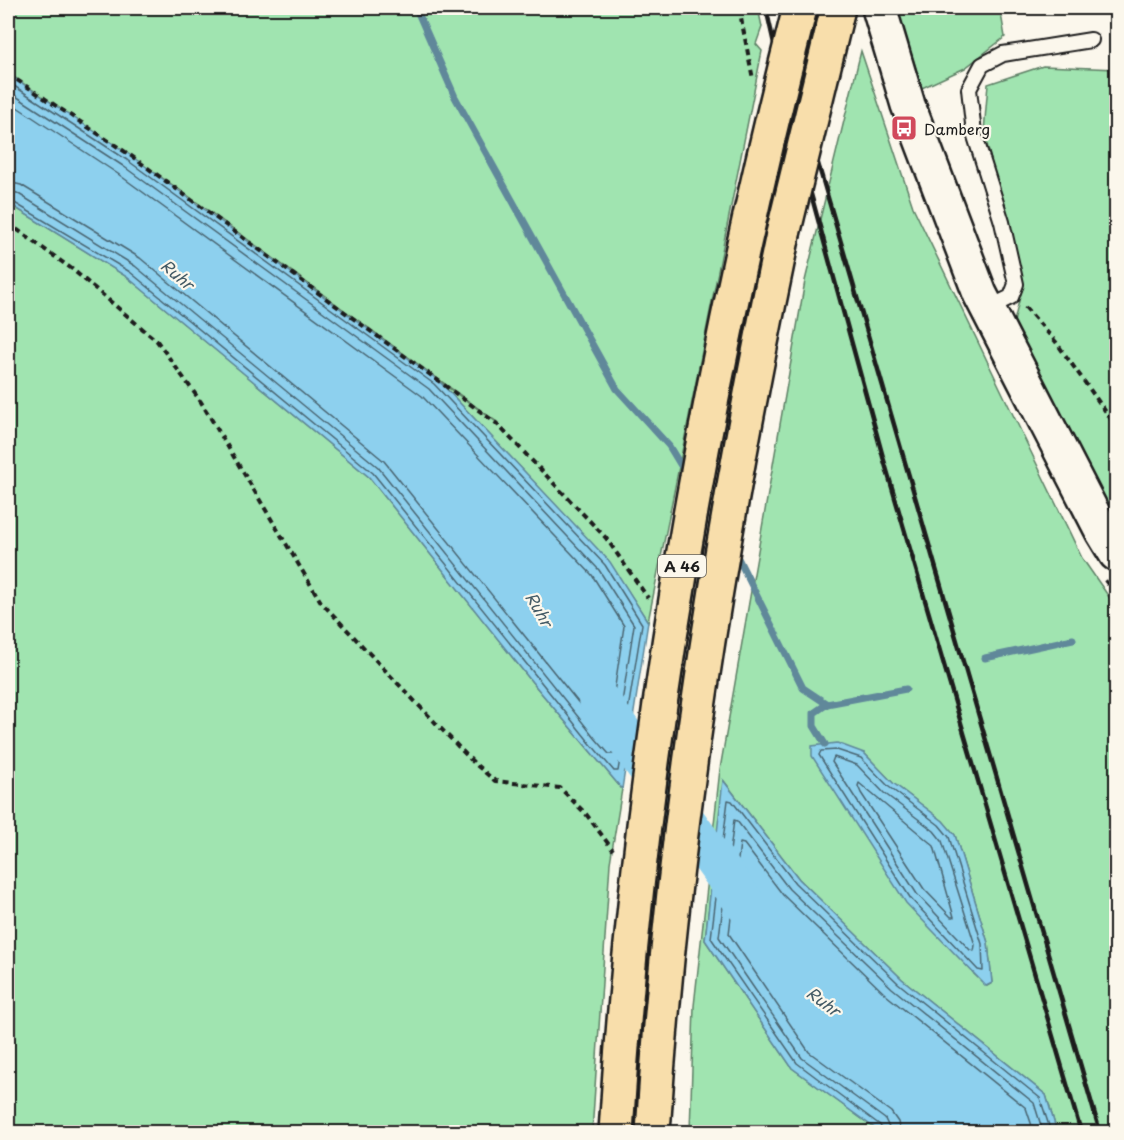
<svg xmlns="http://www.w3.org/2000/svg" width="1124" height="1140" font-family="'Playpen Sans',sans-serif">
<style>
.green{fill:#a0e4b0;stroke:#5e8066;stroke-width:1.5;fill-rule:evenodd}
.water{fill:#8dd0ee;stroke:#60889a;stroke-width:1.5}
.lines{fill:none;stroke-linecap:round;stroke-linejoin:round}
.shore{stroke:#496470;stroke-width:1.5}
.stream{stroke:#60889a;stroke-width:7}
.river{stroke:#8dd0ee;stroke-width:40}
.lane-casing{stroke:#1c1c1c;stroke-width:18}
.secondary-casing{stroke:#1c1c1c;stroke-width:38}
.highway-casing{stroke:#1c1c1c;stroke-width:38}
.path{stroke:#1c1c1c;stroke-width:4;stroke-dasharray:6 4.5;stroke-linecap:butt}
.lane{stroke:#fbf7ec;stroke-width:14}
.secondary{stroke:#fbf7ec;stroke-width:33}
.highway{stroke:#f8deab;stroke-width:33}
.rail{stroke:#1c1c1c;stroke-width:4.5}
.highway-bridge-casing{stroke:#1c1c1c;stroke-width:38;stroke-linecap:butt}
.highway-bridge{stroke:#f8deab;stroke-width:33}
.labels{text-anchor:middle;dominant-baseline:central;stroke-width:4.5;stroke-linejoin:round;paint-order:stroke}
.shield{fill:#fbf7ec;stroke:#5f5e5a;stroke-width:1.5}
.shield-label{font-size:14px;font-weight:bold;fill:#1c1c1c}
.poi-label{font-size:15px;fill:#1c1c1c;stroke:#fbf7ec;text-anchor:start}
.water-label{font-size:16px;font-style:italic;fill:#445b66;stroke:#fbf7ec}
</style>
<rect width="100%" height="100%" fill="#fbf7ec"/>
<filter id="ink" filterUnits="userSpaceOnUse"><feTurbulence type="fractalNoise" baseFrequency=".0167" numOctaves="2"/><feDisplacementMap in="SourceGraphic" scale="12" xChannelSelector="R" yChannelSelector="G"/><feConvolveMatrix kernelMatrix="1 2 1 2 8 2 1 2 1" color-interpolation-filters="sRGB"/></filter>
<g filter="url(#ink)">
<g class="green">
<polygon points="8,8 758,8 762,27 756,44 762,51 648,622 609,562 440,382 499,424 497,422 183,192 8,73"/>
<polygon points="897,8 1000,8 1005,37 965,68 922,88"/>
<path d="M861,51L913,207L1082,558L1116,607V1132H1057L1046,1095L902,979L799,879L724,781L705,940L792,1068L880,1132H690L694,1006L720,769L805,281ZM864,753L893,783L943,821L955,835L988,943L992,983L987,986L974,974Z"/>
<polygon points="1043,66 1116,69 1116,536 1014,322 1022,288 984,132 988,84"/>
<polygon points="8,203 127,277 369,477 532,682 622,789 610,863 592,1132 8,1132"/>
</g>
<g class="water">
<polygon points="8,74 130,155 438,380 610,562 648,622 622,789 532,682 369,477 127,277 8,203"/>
<polygon points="837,743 864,753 893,783 943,821 955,835 988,943 992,983 986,986 906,903 812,756 812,746"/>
<polygon points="723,780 799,879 902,979 1046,1095 1057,1132 880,1132 792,1068 705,940"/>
</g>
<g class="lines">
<g class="shore">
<polyline points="8,82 127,160 434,384 605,565 642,624 618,771 614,771 590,743 373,473 130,272 8,199"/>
<polyline points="8,91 123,166 429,389 599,570 634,625 614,754 609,754 595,738 378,467 135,266 17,193 8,191"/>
<polyline points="8,101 118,174 422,396 592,575 624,626 608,733 602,732 384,461 140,258 21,185 8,182"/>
<polygon points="837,750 861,758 889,787 939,825 949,837 982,944 983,971 978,970 911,899 819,755 821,751"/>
<polygon points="834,757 857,765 884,793 934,831 942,841 975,945 974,951 970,950 917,894 832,762"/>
<polygon points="859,783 934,846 954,917 951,917 924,889 861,793 858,786"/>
<polyline points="883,1132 880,1125 797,1063 711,938 728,800 732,801 795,883 898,983 1040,1098 1051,1132"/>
<polyline points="891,1132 885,1119 802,1058 719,937 734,820 737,821 789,889 892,988 1034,1103 1043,1132"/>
<polyline points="900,1132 898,1122 891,1112 809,1052 729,934 740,843 744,844 783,895 886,995 1026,1108 1034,1132"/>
</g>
<g class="stream">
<polyline points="416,8 455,97 617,389 669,446 686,474"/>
<polyline points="734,550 803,688 827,704"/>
<polyline points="985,658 1073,639"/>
<polyline points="825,744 814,726 814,713 827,704 906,689"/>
</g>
<polyline class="river" points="598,699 746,905"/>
<defs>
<polyline id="lane" points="988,308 1011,297 1016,284 1002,222 974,133 969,89 982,65 1003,54 1091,40"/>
<polyline id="secondary" points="879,8 908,105 980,294 1102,531 1116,554"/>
<path id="highway" d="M653,1132C672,829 721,531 783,234"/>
</defs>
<use href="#lane" class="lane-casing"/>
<use href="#secondary" class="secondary-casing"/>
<use href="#highway" class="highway-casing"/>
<g class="path">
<polyline points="739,8 753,79"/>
<polyline points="8,74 130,155 496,423 606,538 648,598"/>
<polyline points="8,223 72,269 157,341 201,402 321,602 384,669 474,763 495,781 560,788 586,814 613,850"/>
<polyline points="1025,307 1056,342 1116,426"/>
<polyline points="1105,580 1116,596"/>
</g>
<use href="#lane" class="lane"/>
<use href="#secondary" class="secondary"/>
<use href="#highway" class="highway"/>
<g class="rail">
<polyline points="766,8 794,132 883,457 1081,1132"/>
<polyline points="783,8 803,112 1100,1132"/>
</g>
<defs>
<g id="highway-bridge">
<polyline points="783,234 838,8"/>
<path d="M616,1132C639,753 706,376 800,8"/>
</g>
</defs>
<use href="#highway-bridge" class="highway-bridge-casing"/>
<use href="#highway-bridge" class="highway-bridge"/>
</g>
</g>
<defs>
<symbol id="bus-square" viewBox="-11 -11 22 22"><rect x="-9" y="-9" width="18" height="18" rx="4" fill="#d1495b" stroke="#fbf7ec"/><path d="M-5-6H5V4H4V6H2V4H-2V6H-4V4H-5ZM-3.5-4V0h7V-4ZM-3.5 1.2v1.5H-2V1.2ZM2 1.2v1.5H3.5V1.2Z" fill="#fff"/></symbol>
</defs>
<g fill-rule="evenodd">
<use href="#bus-square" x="889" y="113" width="30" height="30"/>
</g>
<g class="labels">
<rect class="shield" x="658" y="555" width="48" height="22" rx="4.5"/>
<g class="shield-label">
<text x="682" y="566">A 46</text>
</g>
<g class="poi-label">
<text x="924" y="128">Damberg</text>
</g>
<g class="water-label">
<text transform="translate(178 274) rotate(40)">Ruhr</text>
<text transform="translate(540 609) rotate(60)">Ruhr</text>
<text transform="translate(824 1001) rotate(37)">Ruhr</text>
</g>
</g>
<rect width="1124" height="1140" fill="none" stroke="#fbf7ec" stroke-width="30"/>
<rect x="15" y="15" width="1094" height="1110" fill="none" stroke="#1c1c1c" stroke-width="2" filter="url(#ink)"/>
</svg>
